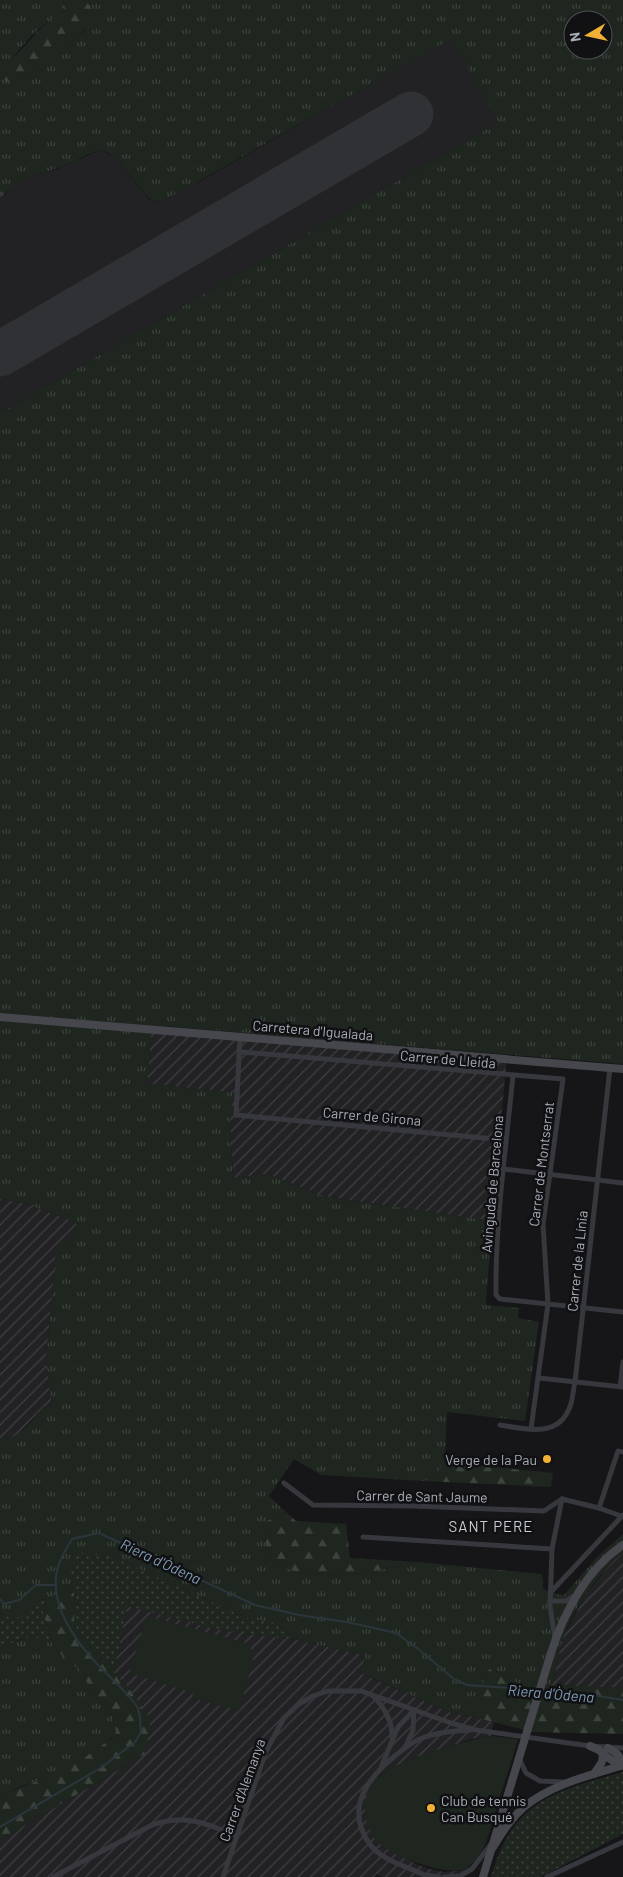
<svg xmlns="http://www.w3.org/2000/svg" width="623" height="1877" font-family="Barlow,sans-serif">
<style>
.built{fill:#222225}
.industrial{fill:url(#industrial-furrows)}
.grass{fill:url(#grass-tufts);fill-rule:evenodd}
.forest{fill:url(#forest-firs)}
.park{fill:url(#park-dots)}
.pitch{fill:#1e261f}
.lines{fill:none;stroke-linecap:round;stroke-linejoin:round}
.stream{stroke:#2c353c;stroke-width:2}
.runway{stroke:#303135;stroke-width:45}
.street{stroke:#37383d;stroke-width:5}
.secondary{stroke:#45474d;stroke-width:8}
.secondary-bridge{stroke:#45474d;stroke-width:8}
.poi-dot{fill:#f2b134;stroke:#111113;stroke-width:2}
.labels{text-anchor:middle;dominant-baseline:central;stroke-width:5;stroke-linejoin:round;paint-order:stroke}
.street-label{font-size:14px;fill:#a8adb8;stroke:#111113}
.poi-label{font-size:14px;fill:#a8adb8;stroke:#111113;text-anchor:end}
.neighbourhood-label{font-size:15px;letter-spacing:1px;fill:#c9ccd4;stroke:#111113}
.water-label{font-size:15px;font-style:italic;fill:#7f9bb3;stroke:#111113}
</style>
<defs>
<pattern id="industrial-furrows" width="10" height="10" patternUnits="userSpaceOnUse" patternTransform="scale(1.25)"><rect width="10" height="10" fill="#222225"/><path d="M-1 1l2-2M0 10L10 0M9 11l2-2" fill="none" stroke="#3f3f43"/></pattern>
<pattern id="grass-tufts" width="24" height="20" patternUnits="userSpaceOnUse" patternTransform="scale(1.25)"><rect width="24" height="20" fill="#1e261f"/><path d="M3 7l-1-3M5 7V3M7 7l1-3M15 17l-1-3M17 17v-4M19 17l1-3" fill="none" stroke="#3c433d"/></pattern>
<pattern id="forest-firs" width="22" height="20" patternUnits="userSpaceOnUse" patternTransform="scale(1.25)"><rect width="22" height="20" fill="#1e261f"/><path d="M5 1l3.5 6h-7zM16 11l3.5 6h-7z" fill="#3c433d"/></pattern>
<pattern id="park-dots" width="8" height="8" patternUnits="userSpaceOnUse" patternTransform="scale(1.25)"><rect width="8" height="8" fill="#1e261f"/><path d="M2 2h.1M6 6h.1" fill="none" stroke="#3c433d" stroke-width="1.8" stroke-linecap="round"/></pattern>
</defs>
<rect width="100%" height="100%" fill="#161618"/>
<polygon class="built" points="451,38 497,119 495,124 0,413 0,200 14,185 31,177 57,169 98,151 102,151 113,156 150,200 162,201 208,177"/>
<g class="industrial">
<polygon points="152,1025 507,1055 492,1221 323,1196 267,1174 233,1178 230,1122 232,1092 147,1084"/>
<polygon points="0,1199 20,1202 76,1222 75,1235 62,1242 56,1252 46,1360 52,1406 39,1412 18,1434 6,1441 0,1439"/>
<polygon points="623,1553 623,1688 552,1685 563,1637 586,1594 614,1560"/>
<polygon points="127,1606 220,1630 297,1640 365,1655 362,1674 449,1712 494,1722 491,1736 471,1739 418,1757 394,1767 380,1775 371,1787 365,1813 369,1827 377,1841 388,1849 416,1864 430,1869 444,1872 466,1870 463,1877 383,1877 376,1874 374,1877 0,1877 0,1840 145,1754 127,1686 114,1673"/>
</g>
<g class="grass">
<path d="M0,0H63C64,4 64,8 63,11C59,19 47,22 41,27C28,38 18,52 6,64L13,81L36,67L86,30C95,19 95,11 85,0H623V1064L152,1025L147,1084L233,1092L230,1122L233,1178L267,1174L323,1196L492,1221L486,1305L519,1308L518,1318L539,1322L525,1421L447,1412L445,1462L435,1476L424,1481L321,1475L294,1459L269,1496L286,1512L265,1523L266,1548L278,1565L301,1573L338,1576L374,1571L418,1562L542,1574L543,1589L563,1596L597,1557L623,1534V1553C599,1572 572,1610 563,1639C558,1653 556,1669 552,1685H521L491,1668L484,1675L483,1697L473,1717L449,1712L361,1673L365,1655L297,1640L276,1623L247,1618L113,1557L78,1581L74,1593L62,1590L47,1600L42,1599C23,1608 28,1628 0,1613V1439C14,1445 36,1416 44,1406H52L46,1360L56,1251L62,1242L75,1235L76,1222L20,1202L0,1199V413L495,124L497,119L451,39L185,189L162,201L151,200L113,156C109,153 104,150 99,151C89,152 79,160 70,163C45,174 17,177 0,200ZM573,20H603V50H573Z"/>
<path d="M37,1636L51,1641L57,1651L81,1671L90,1688L112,1715L116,1732C103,1751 69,1767 48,1777C31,1784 12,1786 0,1801V1648L28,1637Z"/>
</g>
<g class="forest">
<polygon points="63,0 85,0 90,6 95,18 90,26 46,61 13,81 7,82 1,78 2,68 5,64 20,51 42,27 63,12 64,4"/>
<polygon points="445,1462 553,1473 551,1487 424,1481 435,1476"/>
<polygon points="286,1512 296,1521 346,1524 350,1558 418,1562 374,1571 338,1576 301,1573 278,1565 266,1548 265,1522"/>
<polygon points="62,1590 74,1593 75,1609 74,1624 97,1656 127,1686 151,1720 145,1754 0,1840 0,1801 7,1793 47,1777 84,1758 111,1739 116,1732 112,1715 90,1688 81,1671 57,1651 52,1644 43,1612 47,1600"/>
<polygon points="491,1668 521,1685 552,1685 623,1688 623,1734 533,1732 473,1717 483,1697 484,1674"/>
</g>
<g class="park">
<polygon points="77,1552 113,1557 247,1618 276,1623 297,1640 220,1630 127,1606 114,1673 97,1656 74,1624 75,1609 74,1593 78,1581 69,1575"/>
<path d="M38,1599L47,1600L43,1612L51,1641C27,1632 22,1640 0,1648V1613C25,1627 23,1612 38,1599Z"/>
<path d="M623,1772V1834L541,1877H491C513,1800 553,1792 623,1772Z"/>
</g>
<g class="pitch">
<polygon points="147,1616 250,1644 253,1660 239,1711 192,1698 193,1693 129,1673"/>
<path d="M491,1736L518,1739C511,1764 503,1788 495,1812C492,1823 489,1835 485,1845C481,1853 474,1864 466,1869C448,1877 388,1856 376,1840C361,1820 360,1791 381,1775C402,1758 464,1741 491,1736Z"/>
</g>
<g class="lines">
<g class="stream">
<polyline points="0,1599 4,1604 19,1600 36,1585 56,1585"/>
<polyline points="541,1691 586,1694 623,1700"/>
<path d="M0,1827L102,1767L135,1742L141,1732C140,1725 141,1716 138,1709C134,1699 114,1681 105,1672C82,1650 52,1612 56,1577C57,1563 65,1551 72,1539L99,1533L255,1605L299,1615L347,1622L396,1633L417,1648L454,1679L467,1685L536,1690"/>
</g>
<polyline class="runway" points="0,354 411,114"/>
<g class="street">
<polyline points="0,194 1,194"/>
<polyline points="240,1037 236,1115 506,1140"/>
<polyline points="241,1052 563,1079 543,1224 548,1304 531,1429"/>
<path d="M513,1075C506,1148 495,1222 496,1295L500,1299L623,1312"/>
<polyline points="503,1169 623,1183"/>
<polyline points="539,1378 623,1387"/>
<polyline points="620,1387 623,1362"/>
<path d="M500,1425C525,1429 557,1438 569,1409C573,1401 573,1390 575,1382L610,1068"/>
<polyline points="284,1483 313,1505 414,1506 544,1511 562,1499"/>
<polyline points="562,1499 599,1508 621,1516"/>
<polyline points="599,1508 618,1451 623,1452"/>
<polyline points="363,1537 552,1549"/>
<polyline points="550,1593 623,1515"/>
<polyline points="550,1601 566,1601 576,1595"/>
<polyline points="555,1639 550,1606 552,1549 562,1499"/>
<path d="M372,1695C384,1707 393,1721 392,1738"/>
<polyline points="406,1746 413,1730 414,1710"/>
<polyline points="519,1758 526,1773 540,1781 564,1782"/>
<polyline points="382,1765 398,1727 414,1710"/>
<polyline points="427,1875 439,1877"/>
<path d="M53,1877L152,1825C184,1814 207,1823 236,1836"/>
<polyline points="223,1877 266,1751 284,1718 299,1704 313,1696 328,1691 361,1691 451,1723 476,1730 590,1746 623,1748"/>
<path d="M428,1877C409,1866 382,1862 369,1843C344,1807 369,1777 396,1755C405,1748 412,1742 422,1738C438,1732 455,1731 471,1730"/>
<polyline points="444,1877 460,1876 472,1869 491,1844"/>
<polyline points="547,1877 623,1842"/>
</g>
<g class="secondary">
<polyline points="0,1017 623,1069"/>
<path d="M551,1653C564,1612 587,1569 623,1545"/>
<polyline points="590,1746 599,1750 603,1754 602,1762 594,1774"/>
<path d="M608,1748C616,1752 622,1756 620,1766"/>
<polyline points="603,1754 620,1766"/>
<path d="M493,1847C502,1833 511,1818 524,1807C552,1784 588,1776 623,1765"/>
<polyline points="483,1877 522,1748"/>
</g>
<polyline class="secondary-bridge" points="522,1748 551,1653"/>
</g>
<g class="poi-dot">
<circle cx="547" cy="1459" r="5"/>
<circle cx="431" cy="1808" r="5"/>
</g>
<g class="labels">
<g class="street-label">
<text transform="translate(313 1030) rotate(5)">Carretera d'Igualada</text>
<text transform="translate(448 1059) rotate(5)">Carrer de Lleida</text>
<text transform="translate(372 1116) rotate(5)">Carrer de Girona</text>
<text transform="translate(541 1164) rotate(-83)">Carrer de Montserrat</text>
<text transform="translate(492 1184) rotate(-85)">Avinguda de Barcelona</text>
<text transform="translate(577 1261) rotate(-84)">Carrer de la Línia</text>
<text transform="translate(422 1496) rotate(1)">Carrer de Sant Jaume</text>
<text transform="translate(242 1790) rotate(-70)">Carrer d'Alemanya</text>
</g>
<g class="poi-label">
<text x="537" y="1459">Verge de la Pau</text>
<text x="441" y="1800" text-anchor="start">Club de tennis<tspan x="441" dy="16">Can Busqué</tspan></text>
</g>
<g class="neighbourhood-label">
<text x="491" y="1526">SANT PERE</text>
</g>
<g class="water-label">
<text transform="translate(161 1561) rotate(25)">Riera d'Òdena</text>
<text transform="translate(551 1693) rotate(5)">Riera d'Òdena</text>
</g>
</g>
<g transform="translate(588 35) rotate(261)"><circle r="24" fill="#111113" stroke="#4d4f55"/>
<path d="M0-4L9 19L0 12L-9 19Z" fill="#f2b134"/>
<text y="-8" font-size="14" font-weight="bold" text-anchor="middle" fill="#a8adb8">N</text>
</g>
</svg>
